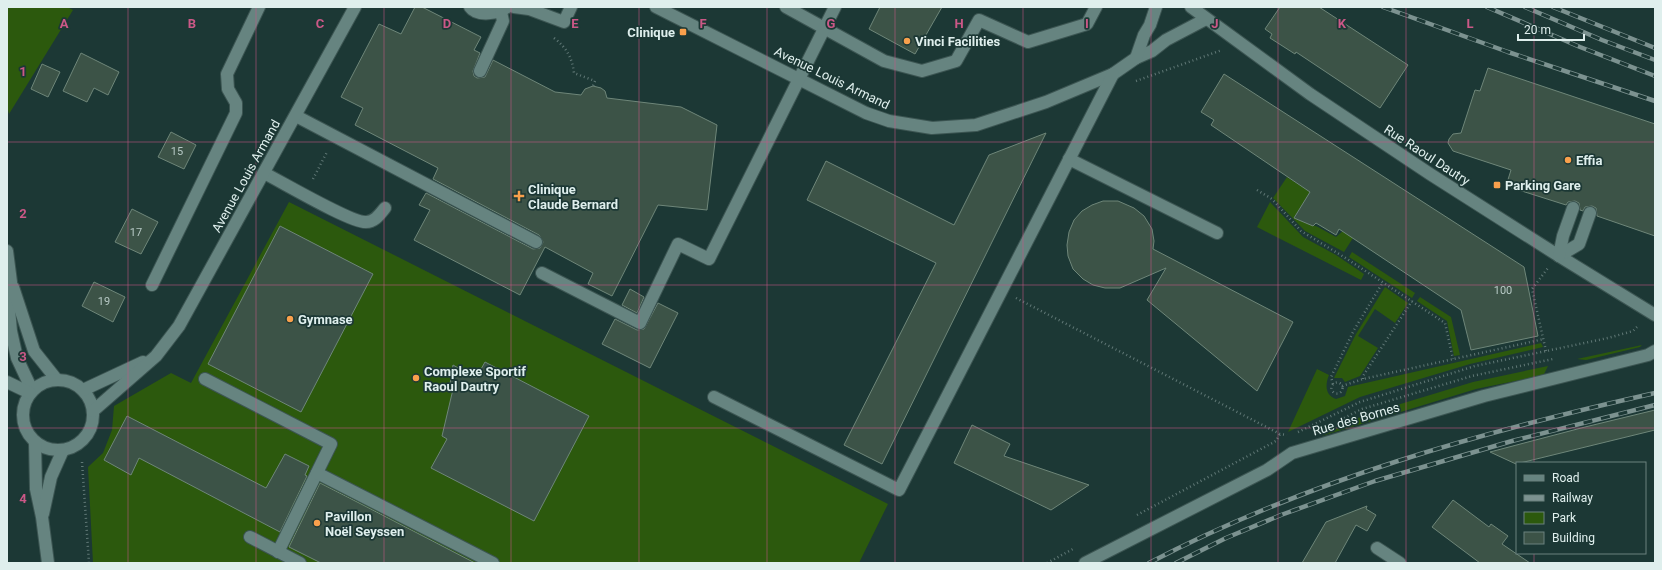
<svg xmlns="http://www.w3.org/2000/svg" width="1662" height="570" font-family="Roboto,sans-serif">
<style>
.green{fill:#2c590d}
.building{fill:#3c5347;stroke:#6e8679}
.lines{fill:none;stroke-linecap:round;stroke-linejoin:round}
.minor-casing{stroke:#3c5552;stroke-width:14}
.path{stroke:#607876;stroke-width:2.5;stroke-dasharray:1 3;stroke-linecap:butt}
.minor{stroke:#668480;stroke-width:12}
.rail-casing{stroke:#7c9290;stroke-width:4.5}
.rail{stroke:#1c3835;stroke-width:3;stroke-dasharray:9;stroke-linecap:butt}
.grid{fill:none;stroke:#cb5887;stroke-width:1;stroke-opacity:0.55}
.poi-dot{fill:#f9a04c;stroke:#1c3835;stroke-width:1.5}
.labels{text-anchor:middle;dominant-baseline:central;stroke-width:3.5;stroke-linejoin:round;paint-order:stroke}
.number-label{font-size:11px;fill:#b6c8c4}
.poi-label{font-size:13px;font-weight:bold;fill:#dfefed;stroke:#1c3835;text-anchor:start}
.street-label{font-size:13px;fill:#dfefed;stroke:#1c3835}
.grid-label{font-size:13px;text-anchor:middle;font-weight:bold;fill:#cb5887;stroke:#1c3835;stroke-width:3.5;stroke-linejoin:round;paint-order:stroke}
</style>
<rect width="100%" height="100%" fill="#1c3835"/>
<g class="green">
<polygon points="7,7 67,7 73,10 9,114 7,106"/>
<polygon points="1287,177 1310,192 1294,218 1318,227 1336,237 1351,224 1360,227 1344,252 1305,231 1273,198"/>
<polygon points="289,202 888,504 859,563 93,563 88,467 103,453 112,430 114,406 171,373 191,383"/>
<polygon points="1270,202 1303,237 1336,255 1364,274 1361,280 1257,227"/>
<polygon points="1352,252 1415,293 1412,298 1349,257"/>
<polygon points="1385,287 1408,303 1395,323 1375,309 1358,336 1378,348 1360,376 1345,382 1342,378 1334,378 1356,334"/>
<polygon points="1420,297 1451,317 1460,355 1454,356 1447,321 1417,301"/>
<path d="M1541,343L1543,347L1470,364L1360,397L1288,432L1317,369L1329,375C1325,385 1325,395 1336,399L1345,396L1348,387Z"/>
<polygon points="1642,345 1640,347 1586,360 1577,359"/>
<polygon points="1548,366 1544,374 1540,376 1476,389 1322,436 1364,415 1473,382"/>
</g>
<g class="building">
<polygon points="415,7 422,7 481,37 474,50 480,53 473,71 474,76 477,78 485,77 493,60 555,92 581,95 585,89 593,86 601,88 605,91 607,98 681,107 717,125 707,210 658,205 612,296 588,284 593,273 545,247 520,295 414,240 430,210 419,205 426,193 533,249 540,248 543,242 539,235 433,179 438,168 355,125 363,108 341,97 379,24 401,34"/>
<polygon points="880,7 942,7 915,54 869,29"/>
<polygon points="1280,7 1319,7 1408,65 1380,108 1296,52 1295,54 1270,38 1272,34 1265,29"/>
<polygon points="81,53 119,72 108,95 94,88 87,102 63,91"/>
<polygon points="42,64 60,72 48,97 31,89"/>
<polygon points="1488,68 1655,124 1655,236 1597,216 1596,208 1592,206 1585,207 1583,211 1580,210 1579,203 1575,201 1568,202 1566,205 1506,186 1511,170 1453,151 1448,143 1449,139 1453,134 1461,133 1475,90 1480,91"/>
<polygon points="1224,74 1524,267 1538,336 1471,350 1461,310 1339,229 1336,235 1316,223 1313,226 1294,218 1310,192 1211,125 1214,120 1201,112"/>
<polygon points="171,132 196,145 184,169 158,157"/>
<polygon points="1046,133 882,464 844,445 936,263 807,200 826,161 954,225 989,155"/>
<polygon points="1103,201 1118,201 1134,208 1144,216 1152,229 1154,241 1153,249 1293,322 1257,391 1147,300 1166,268 1120,288 1105,288 1093,285 1083,279 1073,269 1068,256 1067,245 1069,232 1074,220 1082,211 1092,205"/>
<polygon points="132,209 158,222 141,254 115,242"/>
<polygon points="280,226 373,274 301,412 208,364"/>
<polygon points="94,282 125,297 113,322 82,306"/>
<polygon points="630,289 644,297 637,313 622,305"/>
<polygon points="658,303 678,313 650,368 602,344 615,319 637,330 644,329"/>
<polygon points="485,362 589,416 534,521 431,468 447,439 442,436 454,385 450,384 453,365 476,378"/>
<polygon points="1655,410 1655,430 1516,464 1490,452 1585,427"/>
<polygon points="127,416 266,488 285,454 309,466 305,475 307,476 280,532 139,458 131,475 104,460"/>
<polygon points="972,425 1010,444 1004,456 1089,485 1051,510 954,463"/>
<polygon points="320,483 363,505 475,563 321,563 289,547"/>
<polygon points="1453,500 1489,527 1491,524 1508,536 1502,544 1530,563 1480,563 1432,527"/>
<polygon points="1367,506 1366,509 1376,515 1367,531 1356,525 1335,563 1302,563 1326,522"/>
</g>
<g class="lines">
<defs>
<g id="minor">
<path d="M470,7C477,17 499,14 507,7"/>
<polyline points="514,7 529,9 564,22 571,7"/>
<polyline points="656,7 866,113 889,121 932,128 976,125 1046,102 1113,74 1136,58 1152,51 1166,40 1206,19"/>
<polyline points="786,7 884,61 922,71 956,61 979,20 1028,42 1087,24 1096,7"/>
<polyline points="1191,7 1310,94 1430,174 1559,256 1655,315"/>
<polyline points="1136,58 1144,35 1150,25 1156,7"/>
<polyline points="480,71 503,21 501,12"/>
<polyline points="296,116 536,242"/>
<polyline points="1069,159 1217,233"/>
<path d="M264,173C282,182 351,223 366,222C375,222 380,214 385,208"/>
<polyline points="7,251 11,282 9,309 11,331 17,358 32,390"/>
<polyline points="1559,256 1579,244 1590,213"/>
<polyline points="1559,256 1563,236 1573,208"/>
<polyline points="542,273 640,323 678,244 709,259 835,7"/>
<polyline points="152,285 236,113 236,103 228,89 227,74 259,7"/>
<polyline points="13,287 34,351 57,380"/>
<polyline points="205,379 331,444 278,552"/>
<circle cx="58" cy="415" r="35"/>
<polyline points="7,382 30,393"/>
<polyline points="83,390 143,362"/>
<polyline points="714,397 899,490 1113,74"/>
<polyline points="93,411 156,356 179,326 355,7"/>
<polyline points="35,442 36,489 42,517 48,563"/>
<polyline points="317,473 493,563"/>
<polyline points="43,514 51,477 63,450"/>
<polyline points="250,537 300,563"/>
<polyline points="1377,548 1400,563"/>
<polyline points="1085,563 1267,470 1292,453 1484,396 1648,355 1655,351"/>
</g>
</defs>
<use href="#minor" class="minor-casing"/>
<g class="path">
<path d="M554,38C567,48 572,58 574,73L595,81L593,86"/>
<polyline points="1136,81 1222,50"/>
<polyline points="313,179 327,152"/>
<polyline points="1257,190 1272,199 1301,231 1344,257 1445,323 1453,359"/>
<polyline points="1016,298 1280,434 1287,435"/>
<polyline points="1546,351 1532,289 1548,268"/>
<polyline points="1363,379 1363,376 1412,301"/>
<circle cx="1337" cy="388" r="5.5"/>
<polyline points="1333,384 1331,377 1354,330 1383,282"/>
<polyline points="1342,386 1363,379 1544,339"/>
<polyline points="1344,418 1362,409 1472,376 1553,359"/>
<polyline points="1298,432 1360,402 1475,366 1608,338 1633,331 1637,327"/>
<polyline points="82,462 89,563"/>
<polyline points="1137,515 1276,441 1280,434"/>
<polyline points="1047,563 1073,549"/>
</g>
<use href="#minor" class="minor"/>
<defs>
<g id="rail">
<polyline points="1383,7 1508,52 1655,101"/>
<polyline points="1487,7 1580,47 1655,76"/>
<polyline points="1525,7 1602,40 1655,60"/>
<polyline points="1553,7 1655,48"/>
<path d="M1149,563C1308,480 1481,432 1655,393"/>
<polyline points="1176,563 1226,538 1281,515 1375,481 1512,441 1655,405"/>
</g>
</defs>
<use href="#rail" class="rail-casing"/>
<use href="#rail" class="rail"/>
</g>
<path class="grid" d="M128,7V563M256,7V563M384,7V563M511,7V563M639,7V563M767,7V563M895,7V563M1023,7V563M1151,7V563M1278,7V563M1406,7V563M1534,7V463M7,142H1655M7,285H1655M7,428H1655M1534,553V563"/>
<g class="poi-dot">
<rect x="679" y="28" width="8" height="8" rx="2"/>
<circle cx="907" cy="41" r="4"/>
<circle cx="1568" cy="160" r="4"/>
<rect x="1493" y="181" width="8" height="8" rx="2"/>
<path d="M517 190h4v4h4v4h-4v4h-4v-4h-4v-4h4z"/>
<circle cx="290" cy="319" r="4"/>
<circle cx="416" cy="378" r="4"/>
<circle cx="317" cy="523" r="4"/>
</g>
<g class="labels">
<g class="number-label">
<text x="177" y="151">15</text>
<text x="136" y="232">17</text>
<text x="1503" y="290">100</text>
<text x="104" y="301">19</text>
</g>
<g class="poi-label">
<text x="675" y="32" text-anchor="end">Clinique</text>
<text x="915" y="41">Vinci Facilities</text>
<text x="1576" y="160">Effia</text>
<text x="1505" y="185">Parking Gare</text>
<text x="528" y="189">Clinique<tspan x="528" dy="15">Claude Bernard</tspan></text>
<text x="298" y="319">Gymnase</text>
<text x="424" y="371">Complexe Sportif<tspan x="424" dy="15">Raoul Dautry</tspan></text>
<text x="325" y="516">Pavillon<tspan x="325" dy="15">Noël Seyssen</tspan></text>
</g>
<g class="street-label">
<text transform="translate(832 78) rotate(26)">Avenue Louis Armand</text>
<text transform="translate(1427 155) rotate(33)">Rue Raoul Dautry</text>
<text transform="translate(246 176) rotate(-61)">Avenue Louis Armand</text>
<text transform="translate(1356 419) rotate(-16)">Rue des Bornes</text>
</g>
</g>
<g class="grid-label">
<text x="64" y="28">A</text>
<text x="192" y="28">B</text>
<text x="320" y="28">C</text>
<text x="447" y="28">D</text>
<text x="575" y="28">E</text>
<text x="703" y="28">F</text>
<text x="831" y="28">G</text>
<text x="959" y="28">H</text>
<text x="1087" y="28">I</text>
<text x="1215" y="28">J</text>
<text x="1342" y="28">K</text>
<text x="1470" y="28">L</text>
<text x="23" y="76">1</text>
<text x="23" y="218">2</text>
<text x="23" y="361">3</text>
<text x="23" y="503">4</text>
</g>
<rect width="1662" height="570" fill="none" stroke="#dfefed" stroke-width="16"/>
<rect x="1516" y="462" width="130" height="92" fill="#1c3835" stroke="#6a817f"/>
<rect x="1524" y="475" width="20" height="6" fill="#668480" stroke="#6a817f"/>
<text x="1552" y="482" font-size="12" fill="#dfefed">Road</text>
<rect x="1524" y="495" width="20" height="6" fill="#7c9290" stroke="#6a817f"/>
<text x="1552" y="502" font-size="12" fill="#dfefed">Railway</text>
<rect x="1524" y="512" width="20" height="12" fill="#2c590d" stroke="#6a817f"/>
<text x="1552" y="522" font-size="12" fill="#dfefed">Park</text>
<rect x="1524" y="532" width="20" height="12" fill="#3c5347" stroke="#6a817f"/>
<text x="1552" y="542" font-size="12" fill="#dfefed">Building</text>
<path d="M1518 34v6h66v-6" fill="none" stroke="#dfefed" stroke-width="2"/>
<text x="1524" y="34" font-size="12" fill="#dfefed" stroke="#1c3835" stroke-width="3" paint-order="stroke">20 m</text>
</svg>
